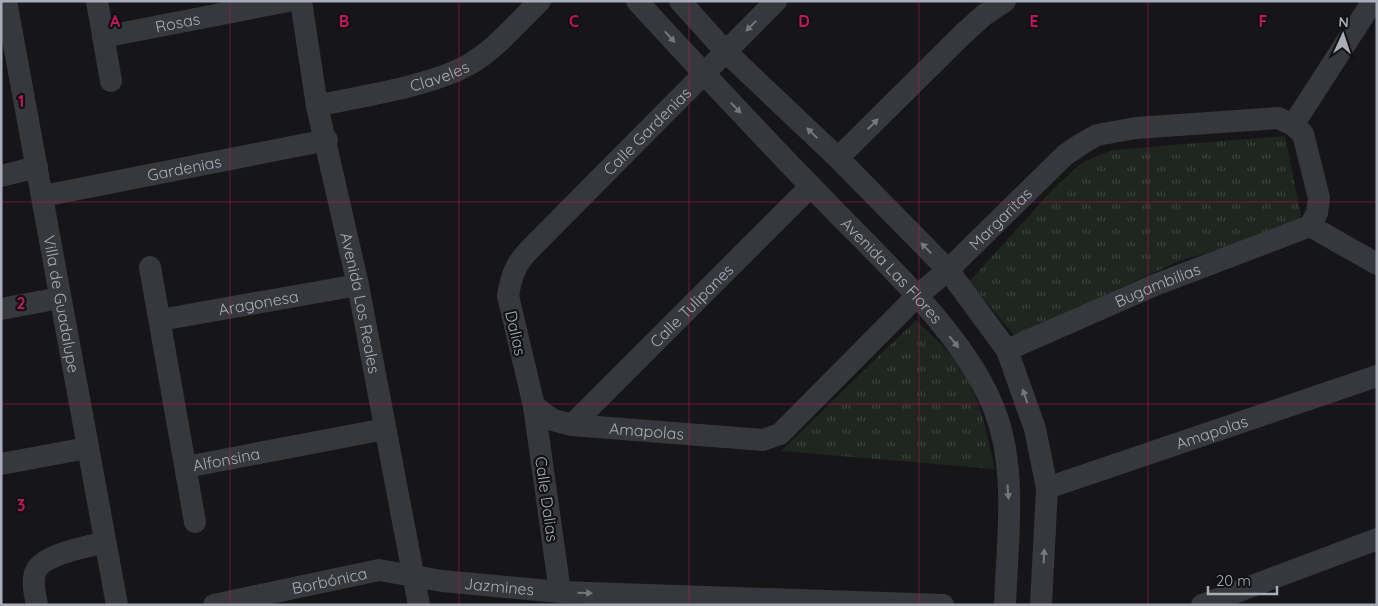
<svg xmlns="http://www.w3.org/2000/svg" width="1378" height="606" font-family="Quicksand,sans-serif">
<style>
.park{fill:url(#park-tufts)}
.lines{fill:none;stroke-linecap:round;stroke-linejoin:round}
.minor{stroke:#37383d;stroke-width:22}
.oneway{fill:#757881}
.grid{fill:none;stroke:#c2185b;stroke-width:1;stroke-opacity:0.55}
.labels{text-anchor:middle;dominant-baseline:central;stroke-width:4.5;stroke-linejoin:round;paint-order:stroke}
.street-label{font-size:16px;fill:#a8adb8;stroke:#111113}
.grid-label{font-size:16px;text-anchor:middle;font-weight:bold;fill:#c2185b;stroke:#111113;stroke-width:4.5;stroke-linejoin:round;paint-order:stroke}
</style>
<defs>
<pattern id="park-tufts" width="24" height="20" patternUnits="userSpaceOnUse" patternTransform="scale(1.25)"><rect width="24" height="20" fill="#1e261f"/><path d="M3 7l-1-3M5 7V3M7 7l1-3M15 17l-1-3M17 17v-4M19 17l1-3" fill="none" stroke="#3c433d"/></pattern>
</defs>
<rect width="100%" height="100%" fill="#161618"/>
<g class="park">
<polygon points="1285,136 1303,225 1179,261 1015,336 969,282 1054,188 1083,162 1113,150"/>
<path d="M916,320C935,339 957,357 969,381C983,409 988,440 995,469L781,451Z"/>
</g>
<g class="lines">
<g class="minor">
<path id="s1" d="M6,1L117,605"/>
<polyline points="97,1 111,81"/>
<path id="s2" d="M301,1L317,106L358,285L419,605"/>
<path id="s3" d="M637,1C700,70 764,138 829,205C885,263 972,341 997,417C1017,474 1007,546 1005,605"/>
<polyline points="680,1 725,51 838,158 948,270 1007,350 1035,429 1047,488 1041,605"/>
<path id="s4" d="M103,37L288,1"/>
<path id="s5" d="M317,106C361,96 431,86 468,65C495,50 518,22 540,1"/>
<polyline points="1293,125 1373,1"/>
<polyline points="838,158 962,35 984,15 1005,1"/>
<polyline points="1,176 37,167"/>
<path id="s6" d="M43,196L327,140"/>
<polyline points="1310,226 1377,264"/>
<polyline points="150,267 195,522"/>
<polyline points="1,309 60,298"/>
<path id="s7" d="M160,320L358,285"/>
<path id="s8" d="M1007,350L1155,285L1310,226"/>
<path id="s9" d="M534,406L553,420L572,425L763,440L780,434L917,296L948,270L1065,155L1083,143L1097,135L1136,128L1278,118L1293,125L1303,134L1319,198L1317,213L1310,226"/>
<path id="s10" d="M572,425L811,186"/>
<polyline points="1,464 87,448"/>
<path id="s11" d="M186,467L385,429"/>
<path id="s12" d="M1047,488L1377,376"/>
<path id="s13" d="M560,592L534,406L508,296C511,276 516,263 530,249L776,1"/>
<path d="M37,605C35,595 32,583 35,573C41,554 87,547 105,542"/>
<path id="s14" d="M214,605L379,570L442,581L560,592L943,605"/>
<polyline points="1202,605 1377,539"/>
</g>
</g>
<defs><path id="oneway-solid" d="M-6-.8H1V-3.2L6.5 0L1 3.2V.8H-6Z" transform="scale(1.25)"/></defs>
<g class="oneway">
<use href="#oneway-solid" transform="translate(751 26) rotate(135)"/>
<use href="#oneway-solid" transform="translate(670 37) rotate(48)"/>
<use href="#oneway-solid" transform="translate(736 108) rotate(46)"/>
<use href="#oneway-solid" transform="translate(873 124) rotate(-45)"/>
<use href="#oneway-solid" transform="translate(812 133) rotate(-136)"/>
<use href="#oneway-solid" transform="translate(926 248) rotate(-134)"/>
<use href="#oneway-solid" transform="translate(954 342) rotate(51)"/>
<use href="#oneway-solid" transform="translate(1025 396) rotate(-108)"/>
<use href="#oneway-solid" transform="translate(1008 492) rotate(86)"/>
<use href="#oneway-solid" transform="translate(1044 556) rotate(-87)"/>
<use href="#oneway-solid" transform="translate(585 593) rotate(2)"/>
</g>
<path class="grid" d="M230,1V605M459,1V605M689,1V605M919,1V605M1148,1V605M1,202H1377M1,404H1377"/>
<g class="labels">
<g class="street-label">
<text stroke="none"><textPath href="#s4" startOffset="76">Rosas</textPath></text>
<text stroke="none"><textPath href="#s5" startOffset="126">Claveles</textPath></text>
<text stroke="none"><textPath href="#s13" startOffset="520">Calle Gardenias</textPath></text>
<text stroke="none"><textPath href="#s6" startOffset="144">Gardenias</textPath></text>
<text stroke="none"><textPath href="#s9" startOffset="561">Margaritas</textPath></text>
<text stroke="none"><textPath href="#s3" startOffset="371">Avenida Las Flores</textPath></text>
<text stroke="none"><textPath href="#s8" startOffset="164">Bugambilias</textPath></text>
<text stroke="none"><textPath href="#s7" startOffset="100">Aragonesa</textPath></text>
<text stroke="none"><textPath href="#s1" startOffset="308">Villa de Guadalupe</textPath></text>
<text stroke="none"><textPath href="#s2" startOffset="308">Avenida Los Reales</textPath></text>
<text stroke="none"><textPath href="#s10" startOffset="169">Calle Tulipanes</textPath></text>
<text transform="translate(516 333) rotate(77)">Dalias</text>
<text stroke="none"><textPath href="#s9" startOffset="118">Amapolas</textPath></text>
<text stroke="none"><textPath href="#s12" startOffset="174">Amapolas</textPath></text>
<text stroke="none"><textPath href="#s11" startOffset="41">Alfonsina</textPath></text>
<text transform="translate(547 499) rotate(82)">Calle Dalias</text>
<text stroke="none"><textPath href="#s14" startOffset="118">Borbónica</textPath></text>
<text stroke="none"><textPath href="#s14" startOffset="290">Jazmines</textPath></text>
</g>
</g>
<g class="grid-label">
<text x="115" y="27">A</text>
<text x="344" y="27">B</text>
<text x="574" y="27">C</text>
<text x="804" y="27">D</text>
<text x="1034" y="27">E</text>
<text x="1263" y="27">F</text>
<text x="21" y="107">1</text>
<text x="21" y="309">2</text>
<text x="21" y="511">3</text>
</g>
<rect width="1378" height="606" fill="none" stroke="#a8adb8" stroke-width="5"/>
<g transform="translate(1343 35) rotate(3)" stroke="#111113" stroke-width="4" paint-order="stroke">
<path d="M0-4L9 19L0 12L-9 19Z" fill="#a8adb8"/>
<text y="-8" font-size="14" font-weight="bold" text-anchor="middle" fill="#a8adb8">N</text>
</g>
<path d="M1208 586v8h69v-8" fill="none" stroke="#a8adb8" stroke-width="2.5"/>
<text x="1216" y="586" font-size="15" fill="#a8adb8" stroke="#111113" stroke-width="4" paint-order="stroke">20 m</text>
</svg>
